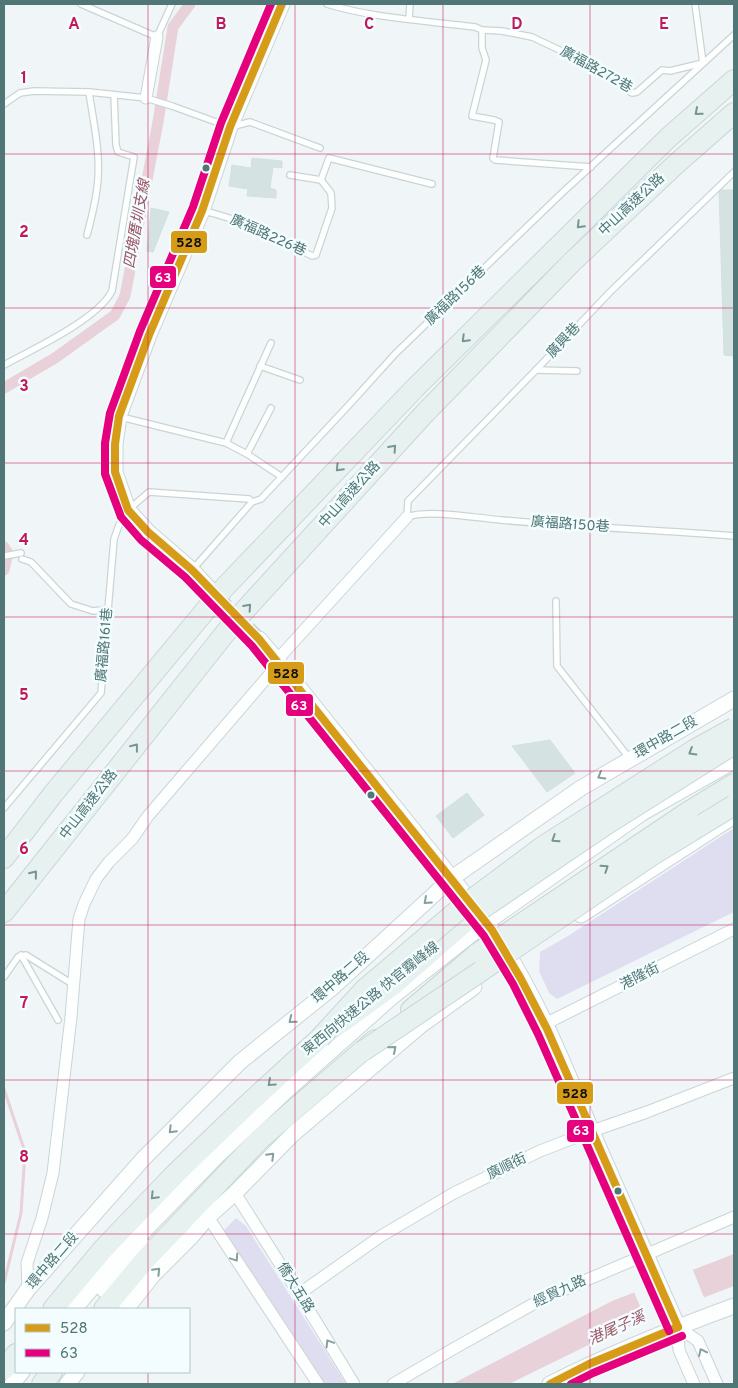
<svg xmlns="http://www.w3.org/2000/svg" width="738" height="1388" font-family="Overpass,'Noto Sans TC',sans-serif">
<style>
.green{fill:#dfdef0}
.water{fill:#e8d1d8}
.pier{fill:#f0f6f8}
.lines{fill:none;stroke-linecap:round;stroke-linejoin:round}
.stream{stroke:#e8d1d8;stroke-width:3}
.canal{stroke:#e8d1d8;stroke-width:11}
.building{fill:#d4e2e2;stroke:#d2e0e1}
.secondary-tunnel{stroke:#c8d6d7;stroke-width:15;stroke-dasharray:15 8;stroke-linecap:butt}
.lane-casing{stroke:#cbd4d5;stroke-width:8}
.street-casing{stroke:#cbd4d5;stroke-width:13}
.secondary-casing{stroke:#cbd5d7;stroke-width:17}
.highway-casing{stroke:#c9d6d6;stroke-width:22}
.lane{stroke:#fdfefe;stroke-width:5.5}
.street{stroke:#fdfefe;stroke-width:11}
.secondary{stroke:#fdfefe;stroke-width:15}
.highway{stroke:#e7f1f0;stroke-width:20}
.highway-bridge-casing{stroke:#c9d6d6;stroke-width:22;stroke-linecap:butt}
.highway-bridge{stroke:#e7f1f0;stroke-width:20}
.bus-1-casing{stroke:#f3fcfe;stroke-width:11}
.bus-2-casing{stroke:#f3fcfe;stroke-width:11}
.bus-1{stroke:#d69c17;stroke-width:8}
.bus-2{stroke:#e5007d;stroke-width:8}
.oneway{stroke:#769594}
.oneway2{stroke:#849f9e}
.grid{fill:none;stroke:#c2185b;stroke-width:1;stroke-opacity:0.55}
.bus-dot{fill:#507675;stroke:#f3fcfe;stroke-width:2}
.labels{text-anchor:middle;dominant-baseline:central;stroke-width:5;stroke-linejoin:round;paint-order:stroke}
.street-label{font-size:14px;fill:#507675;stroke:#f3fcfe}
.water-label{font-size:15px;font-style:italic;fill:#9c5565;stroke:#f3fcfe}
.grid-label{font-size:16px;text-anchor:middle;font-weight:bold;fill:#c2185b;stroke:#f3fcfe;stroke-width:5;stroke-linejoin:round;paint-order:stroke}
.line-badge{stroke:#f3fcfe;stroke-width:2}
.badge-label{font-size:14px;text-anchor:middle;font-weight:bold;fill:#fff}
.pale-badge-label{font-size:14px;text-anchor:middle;font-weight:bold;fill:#111}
</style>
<rect width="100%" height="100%" fill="#f0f6f8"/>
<g class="green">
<polygon points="734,828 734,912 557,999 549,993 539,971 540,952 568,936"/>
<polygon points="236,1218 246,1226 346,1384 323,1384 222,1232"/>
</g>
<polygon class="water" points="734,1254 734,1286 619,1330 509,1384 452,1384 612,1301"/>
<polygon class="pier" points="692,1268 705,1300 647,1322 633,1290"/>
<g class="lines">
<polyline class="stream" points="4,1089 25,1152 21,1213 4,1283"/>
<g class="canal">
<polyline points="4,388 55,358 115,315 125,296 158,122 173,27 190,4"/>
<polyline points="4,547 8,553 4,570"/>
</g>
</g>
<g class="building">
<polygon points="252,158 282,161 282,168 273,167 270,188 276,190 276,198 247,196 248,189 229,186 232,165 251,168"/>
<polygon points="719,190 734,190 734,356 724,355"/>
<polygon points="151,208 169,212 153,252 147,251"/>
<polygon points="550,740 575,773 547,792 512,746"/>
<polygon points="467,793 484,815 453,838 436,816"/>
</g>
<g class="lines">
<polyline class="secondary-tunnel" points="216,596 259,639"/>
<defs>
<g id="lane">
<polyline points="81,4 157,37 172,4"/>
<path d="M327,4C372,18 428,21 475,27L482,30V48L486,60L472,116L494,120L499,122L493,158L495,160L591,167"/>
<polyline points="409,19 410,4"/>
<polyline points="482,30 502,31 532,37 587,63 632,93 637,92 662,70 670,71 703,63 695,4"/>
<polyline points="4,104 20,93 34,91 89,92 146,98 172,106 230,127 250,122 320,148"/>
<path d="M734,172L610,292L536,370L408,501L407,517C428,509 477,518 501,520C579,527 657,530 734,536"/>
<polyline points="321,180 329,158 432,184"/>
<path d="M204,211C243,220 277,238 312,256L316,255L332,208L331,193L321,180L290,175"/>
<path d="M87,235C92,216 97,198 98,178C100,149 93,120 89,92"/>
<path d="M4,365C33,349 97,320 112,291L134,157L118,152L116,145L114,95"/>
<polyline points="260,366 300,380"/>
<polyline points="536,370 577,371"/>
<polyline points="121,417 226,443 247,454 282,477"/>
<polyline points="226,443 271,343"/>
<polyline points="247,454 271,408"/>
<polyline points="4,556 21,553"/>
<polyline points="22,559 31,562 71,604 93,611 109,609"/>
<polyline points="193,569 252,502 261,499 348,406 395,354 563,192 734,35"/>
<polyline points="556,601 557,666 630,759"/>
<polyline points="4,808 101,693 114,539 119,525 128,510 149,492 249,499 252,502"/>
<polyline points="21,955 58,1020"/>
<polyline points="4,977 18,957 26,955 74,985"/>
</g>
<g id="street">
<polyline points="146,98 157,37"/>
<polyline points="545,1024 734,929"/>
<polyline points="235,1193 299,1294 354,1384"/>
<polyline points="208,1217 318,1384"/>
<polyline points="28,1289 27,1263 42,1218 53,1173 71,1017 79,919 84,904 96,879 109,862 132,839 148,816 270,674 277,660 407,517"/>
<polyline points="299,1294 381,1236 454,1193 540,1151 592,1131 647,1112 734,1078"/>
<polyline points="678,1327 698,1341 717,1384"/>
<polyline points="678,1327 679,1350 694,1384"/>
<polyline points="393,1384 453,1349 542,1299 734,1217"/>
</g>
<g id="secondary">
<polyline points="216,596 192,570 148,532 128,510 115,472 115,444 119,416 149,335 202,211 230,127 282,4"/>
<path d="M259,639L277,660L487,922C532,985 563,1061 592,1132C620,1197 649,1262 678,1327"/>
<polyline points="581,915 734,816"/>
<polyline points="104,1290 144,1246"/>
<polyline points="74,1309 116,1260 217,1156 285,1092 393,996 487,922 642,813 734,761"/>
<polyline points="126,1309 153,1275 191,1237 208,1217 235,1193 293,1134 420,1026 474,987"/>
<polyline points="4,1323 28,1289 144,1158 240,1062 332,988 452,878 581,788 734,699"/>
<polyline points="12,1384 22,1372"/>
<polyline points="67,1384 77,1372"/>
<path d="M550,1384C609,1354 671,1329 734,1306"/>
</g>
<g id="highway">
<polyline points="688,812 734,784"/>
<polyline points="4,858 53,794 224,588 415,388 669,137 734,80"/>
<polyline points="4,912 234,622 425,413 571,263 676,164 734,113"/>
<polyline points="411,1010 478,953"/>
<polyline points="53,1309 104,1248 173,1176 248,1104 320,1038 393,985 474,914"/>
<polyline points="104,1309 144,1261 260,1139 375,1040"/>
<polyline points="4,1369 16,1354"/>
<polyline points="42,1384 52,1372"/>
</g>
</defs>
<use href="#lane" class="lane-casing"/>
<use href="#street" class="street-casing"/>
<use href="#secondary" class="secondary-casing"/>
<use href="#highway" class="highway-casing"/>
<use href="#lane" class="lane"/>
<use href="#street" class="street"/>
<use href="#secondary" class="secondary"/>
<use href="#highway" class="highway"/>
<defs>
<g id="highway-bridge">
<polyline points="474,914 607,824 734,744"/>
<polyline points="478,953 688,812"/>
<polyline points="320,1038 364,990 463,906 542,847 694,750 734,728"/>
<polyline points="363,1051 651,856 734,805"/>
</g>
</defs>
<use href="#highway-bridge" class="highway-bridge-casing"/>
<use href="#highway-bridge" class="highway-bridge"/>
<defs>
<g id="bus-1">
<polyline points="282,4 230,127 202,211 149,335 119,416 115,444 115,472 128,510 148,532 192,570 259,639 492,930 521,979 547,1029 678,1327"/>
<polyline points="550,1384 589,1364 678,1327"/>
</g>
<g id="bus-2">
<polyline points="271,4 221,123 193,207 140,331 110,413 105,443 105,474 121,517 141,540 185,577 252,646 484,936 513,984 538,1034 669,1331"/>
<polyline points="571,1384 593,1373 682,1336"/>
</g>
</defs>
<use href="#bus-1" class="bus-1-casing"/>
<use href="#bus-2" class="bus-2-casing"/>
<use href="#bus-1" class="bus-1"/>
<use href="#bus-2" class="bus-2"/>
</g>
<defs><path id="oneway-chevron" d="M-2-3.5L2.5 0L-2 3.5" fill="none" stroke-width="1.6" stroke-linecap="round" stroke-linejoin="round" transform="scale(1.25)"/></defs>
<g class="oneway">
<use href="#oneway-chevron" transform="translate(698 112) rotate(139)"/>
<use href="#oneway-chevron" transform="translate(580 225) rotate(135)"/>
<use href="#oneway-chevron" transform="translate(465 339) rotate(135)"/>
<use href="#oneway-chevron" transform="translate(393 448) rotate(-48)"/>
<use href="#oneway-chevron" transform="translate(339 468) rotate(134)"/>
<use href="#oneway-chevron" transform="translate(248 607) rotate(-48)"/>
<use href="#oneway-chevron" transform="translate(135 747) rotate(-52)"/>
<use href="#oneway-chevron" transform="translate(692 752) rotate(149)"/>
<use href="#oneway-chevron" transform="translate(555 839) rotate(147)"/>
<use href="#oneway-chevron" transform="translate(605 868) rotate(-34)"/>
<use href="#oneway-chevron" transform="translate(34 874) rotate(-51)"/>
<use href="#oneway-chevron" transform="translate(271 1083) rotate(138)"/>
<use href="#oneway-chevron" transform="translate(154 1196) rotate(134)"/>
</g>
<g class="oneway2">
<use href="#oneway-chevron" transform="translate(601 776) rotate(150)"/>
<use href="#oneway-chevron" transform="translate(427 901) rotate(138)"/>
<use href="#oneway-chevron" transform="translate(292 1020) rotate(141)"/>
<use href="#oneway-chevron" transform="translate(393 1049) rotate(-41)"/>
<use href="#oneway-chevron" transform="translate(172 1130) rotate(135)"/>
<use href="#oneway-chevron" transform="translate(271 1156) rotate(-45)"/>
<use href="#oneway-chevron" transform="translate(235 1258) rotate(56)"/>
<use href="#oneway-chevron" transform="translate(157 1271) rotate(-46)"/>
<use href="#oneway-chevron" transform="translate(329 1343) rotate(-121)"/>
<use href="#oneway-chevron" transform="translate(702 1352) rotate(-115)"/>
</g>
<path class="grid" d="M148,4V1309M295,4V1384M443,4V1384M590,4V1384M4,154H734M4,308H734M4,463H734M4,617H734M4,771H734M4,925H734M4,1080H734M4,1234H734M148,1372V1384"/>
<g class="bus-dot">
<circle cx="206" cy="168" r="4.5"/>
<circle cx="371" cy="795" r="4.5"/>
<circle cx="618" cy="1191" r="4.5"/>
</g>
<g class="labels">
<g class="street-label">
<text transform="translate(596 70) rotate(29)">廣福路272巷</text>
<text transform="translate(632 205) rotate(-43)">中山高速公路</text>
<text transform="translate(268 236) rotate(24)">廣福路226巷</text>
<text transform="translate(456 296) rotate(-44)">廣福路156巷</text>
<text transform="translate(564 341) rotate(-47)">廣興巷</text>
<text transform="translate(350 495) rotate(-48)">中山高速公路</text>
<text transform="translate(570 525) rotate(4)">廣福路150巷</text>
<text transform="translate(105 645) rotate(-85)">廣福路161巷</text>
<text transform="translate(666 738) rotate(-30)">環中路二段</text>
<text transform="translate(89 805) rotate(-52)">中山高速公路</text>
<text transform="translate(640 977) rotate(-27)">港隆街</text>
<text transform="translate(341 978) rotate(-41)">環中路二段</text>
<text transform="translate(371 999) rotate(-39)">東西向快速公路 快官霧峰線</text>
<text transform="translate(507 1167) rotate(-26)">廣順街</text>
<text transform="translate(53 1261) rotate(-49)">環中路二段</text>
<text transform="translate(295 1288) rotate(58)">僑大五路</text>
<text transform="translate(560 1292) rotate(-25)">經貿九路</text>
</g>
<g class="water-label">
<text transform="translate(138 224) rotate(-80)">四塊厝圳支線</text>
<text transform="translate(617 1329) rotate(-24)">港尾子溪</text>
</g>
</g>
<g class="grid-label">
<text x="74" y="29">A</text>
<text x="221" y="29">B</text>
<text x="369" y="29">C</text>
<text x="517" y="29">D</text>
<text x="664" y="29">E</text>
<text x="24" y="83">1</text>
<text x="24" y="237">2</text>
<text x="24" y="391">3</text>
<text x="24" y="545">4</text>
<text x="24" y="700">5</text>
<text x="24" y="854">6</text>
<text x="24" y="1008">7</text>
<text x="24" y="1162">8</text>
</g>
<g class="line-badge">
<rect x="170" y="230" width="38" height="24" rx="5" fill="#d69c17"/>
<rect x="149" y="265" width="28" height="24" rx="5" fill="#e5007d"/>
<rect x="267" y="661" width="38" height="24" rx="5" fill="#d69c17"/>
<rect x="285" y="693" width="29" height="24" rx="5" fill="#e5007d"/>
<rect x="556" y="1081" width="38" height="24" rx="5" fill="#d69c17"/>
<rect x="566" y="1119" width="29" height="24" rx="5" fill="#e5007d"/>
</g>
<g class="badge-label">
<text x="163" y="282">63</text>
<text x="299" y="710">63</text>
<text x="581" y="1135">63</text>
</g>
<g class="pale-badge-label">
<text x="189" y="247">528</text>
<text x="286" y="678">528</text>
<text x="575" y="1098">528</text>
</g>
<rect width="738" height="1388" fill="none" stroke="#507675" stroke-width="10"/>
<rect x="15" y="1308" width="175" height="65" fill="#f3fcfe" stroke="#b2c6c7"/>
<rect x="25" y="1324" width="25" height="8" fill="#d69c17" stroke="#b2c6c7"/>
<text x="60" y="1333" font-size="15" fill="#507675">528</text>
<rect x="25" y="1349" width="25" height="8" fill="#e5007d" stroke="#b2c6c7"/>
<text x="60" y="1358" font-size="15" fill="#507675">63</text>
</svg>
